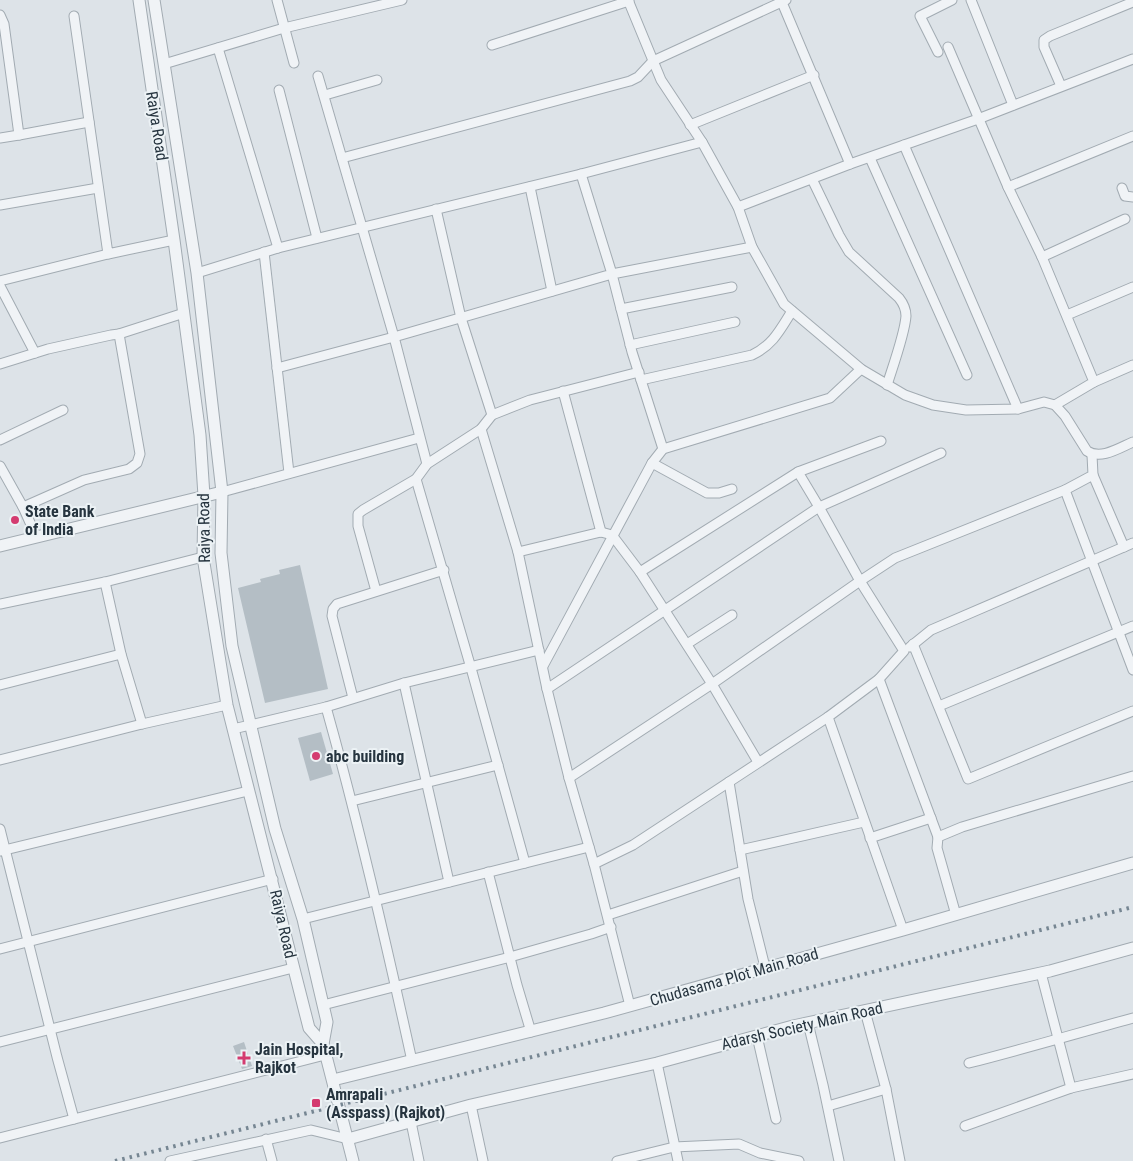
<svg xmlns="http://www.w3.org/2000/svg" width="1133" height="1161" font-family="'Roboto Condensed',sans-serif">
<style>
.building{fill:#b4bec5}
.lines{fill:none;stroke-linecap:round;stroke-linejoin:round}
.minor-casing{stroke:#a2abb2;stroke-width:11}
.tertiary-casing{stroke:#a2abb2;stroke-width:13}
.minor{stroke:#f0f3f6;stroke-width:9}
.tertiary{stroke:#f0f3f6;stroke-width:11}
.rail{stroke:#768692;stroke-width:4;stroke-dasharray:2.5 5;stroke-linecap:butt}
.poi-dot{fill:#d43b70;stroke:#ecf2f5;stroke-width:2}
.labels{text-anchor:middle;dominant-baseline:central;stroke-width:4;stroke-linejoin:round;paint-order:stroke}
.street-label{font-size:16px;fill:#26343f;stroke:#ecf2f5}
.poi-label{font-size:16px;font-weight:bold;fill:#26343f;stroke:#ecf2f5;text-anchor:start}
</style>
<rect width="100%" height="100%" fill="#dde3e8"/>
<g class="building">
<polygon points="300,565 328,689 265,703 238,588 261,582 260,579 280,574 279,570"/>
<polygon points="321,732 333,774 310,781 298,738"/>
<polygon points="244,1042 252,1066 242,1069 233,1046"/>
</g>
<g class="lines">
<defs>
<g id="minor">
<polyline points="277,0 294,63"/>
<path d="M628,0L661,80L702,142L738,207L752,247L784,304L861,369L905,395L933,405L966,410L1018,409L1044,402L1055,405L1065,416L1087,451C1101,460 1119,448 1133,442"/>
<polyline points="781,0 850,164"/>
<polyline points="971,0 1013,105"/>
<polyline points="0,15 4,24 19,135 89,122"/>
<polyline points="74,16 108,254 174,240"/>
<polyline points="492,45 629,1"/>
<polyline points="948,47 1008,187 1042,257 1094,382 1055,405"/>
<polyline points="218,48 278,248"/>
<polyline points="938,52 920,16 952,0"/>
<polyline points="164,64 284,28 402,0"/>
<polyline points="318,76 394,337 427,464"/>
<polyline points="1061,86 1044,47 1044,40 1050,36 1133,2"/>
<polyline points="279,90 317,238"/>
<polyline points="325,95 377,80"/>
<polyline points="690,125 814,75"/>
<polyline points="0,138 19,135"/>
<polyline points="904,145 1018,409"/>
<polyline points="342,158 630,81 638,77 653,61 786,0"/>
<polyline points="870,158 967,375"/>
<path d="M812,179L839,235L849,252L899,298C903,303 906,309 906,316C905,333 893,366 887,385"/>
<polyline points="530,187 552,291"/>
<polyline points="1008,187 1133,136"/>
<polyline points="1122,188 1125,196 1133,197"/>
<polyline points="0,205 98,188"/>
<polyline points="738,207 850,164 978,119 1133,59"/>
<polyline points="436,209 461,318 492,415 530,400 639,372"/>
<polyline points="264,252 289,473"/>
<polyline points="1042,257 1125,219"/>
<polyline points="197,273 278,248 581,174 702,142"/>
<polyline points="0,281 108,254"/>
<polyline points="0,286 35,353"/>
<polyline points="621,309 732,287"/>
<polyline points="1067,315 1133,287"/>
<polyline points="630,345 735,322"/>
<polyline points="0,364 48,349 111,335 119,334 184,313"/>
<polyline points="277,368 394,337 612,274 581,174"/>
<path d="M641,380L752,355C773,345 780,330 792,311"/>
<polyline points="1094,382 1133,365"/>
<polyline points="563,391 601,532"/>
<polyline points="481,429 518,552 547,689 569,778 594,864 633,845 828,717"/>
<polyline points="0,440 63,410"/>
<polyline points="663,449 632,352 612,274 752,247"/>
<polyline points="1092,455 1093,475 1065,490 1133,670"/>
<polyline points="652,463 707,493 719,493 732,489"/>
<polyline points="0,466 23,507 36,536"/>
<polyline points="798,472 819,507 941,453"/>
<polyline points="1093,475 1124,547"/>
<polyline points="416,479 471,668 525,863"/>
<polyline points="222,492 419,438"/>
<polyline points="23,507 84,480 129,469 137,463 140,454 119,334"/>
<polyline points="518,552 601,532 612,535 640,572 712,684 758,762"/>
<polyline points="640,572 798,472 881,441"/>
<polyline points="105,582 121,654 142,724"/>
<polyline points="376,591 358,526 358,514 363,510 416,479 427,464 481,429 492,415"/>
<polyline points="0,604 105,582 203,557"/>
<polyline points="687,644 732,615"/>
<polyline points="913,644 968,779 1133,711"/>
<polyline points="910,647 931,630 1133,543"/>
<polyline points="543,666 652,463 663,449 830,398 861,369"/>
<polyline points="404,683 449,882"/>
<polyline points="0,685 121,654"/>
<polyline points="547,689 819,507 860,581 895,558 1065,490"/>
<polyline points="353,698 332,616 333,609 337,604 444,570"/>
<polyline points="939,706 1133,626"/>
<path d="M326,707C359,824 386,942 412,1061"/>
<polyline points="233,729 326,707 404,683 539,650"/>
<polyline points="0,760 142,724 227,705"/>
<polyline points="569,778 712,684 860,581 904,651 879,679"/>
<polyline points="729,782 748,899 765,967"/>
<polyline points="352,801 498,765"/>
<polyline points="0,829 57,1057 74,1119"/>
<polyline points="870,838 931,818"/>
<polyline points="740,850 864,822"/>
<polyline points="1,851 248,791"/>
<polyline points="594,864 630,1006"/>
<polyline points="488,872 517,985 531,1032"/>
<polyline points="608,915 743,871"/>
<polyline points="956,915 937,848 938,837 962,827 1133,776"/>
<polyline points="303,919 589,847"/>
<polyline points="903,930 828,717 879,679 938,837"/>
<polyline points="0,949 273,879"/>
<polyline points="323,1005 510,957 591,934 611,927"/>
<polyline points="865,1011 886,1089 900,1161"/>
<polyline points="808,1023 823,1085 839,1161"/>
<polyline points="757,1036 776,1119"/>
<polyline points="0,1042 293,968"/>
<polyline points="657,1063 678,1161"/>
<path d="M969,1063C1024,1049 1078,1033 1133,1018"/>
<polyline points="1071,1088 1133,1074"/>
<polyline points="471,1105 483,1161"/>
<polyline points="828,1106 886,1089"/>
<polyline points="411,1122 419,1161"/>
<polyline points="965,1126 1071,1088 1041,973"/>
<polyline points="0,1138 325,1055"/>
<polyline points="266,1139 272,1161"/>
<polyline points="170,1161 311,1130 348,1139"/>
<polyline points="617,1161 674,1147 739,1144 760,1153 799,1161"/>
</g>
<g id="tertiary">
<polyline points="139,0 174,240 200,435 204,496 203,557 227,705 309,1028 323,1044 353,1161"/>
<polyline points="154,0 197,273 222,492 221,553 232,646 275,829 303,919 327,1022 323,1044"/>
<polyline points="0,546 222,492"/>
<polyline points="333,1080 604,1013 903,930 1133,863"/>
<polyline points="348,1139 471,1105 657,1063 793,1026 1050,971 1133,948"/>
</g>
</defs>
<use href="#minor" class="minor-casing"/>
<use href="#tertiary" class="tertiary-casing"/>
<use href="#minor" class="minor"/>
<use href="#tertiary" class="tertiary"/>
<polyline class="rail" points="115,1161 1133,907"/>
</g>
<g class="poi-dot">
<circle cx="15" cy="520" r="5"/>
<circle cx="316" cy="756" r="5"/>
<path d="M241.5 1050.5h5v5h5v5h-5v5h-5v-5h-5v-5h5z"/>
<rect x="311" y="1098" width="10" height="10" rx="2.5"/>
</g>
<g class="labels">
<g class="street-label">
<text transform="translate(157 126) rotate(81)">Raiya Road</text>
<text transform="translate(204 528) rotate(-91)">Raiya Road</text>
<text transform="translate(283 924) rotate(77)">Raiya Road</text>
<text transform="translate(734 977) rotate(-16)">Chudasama Plot Main Road</text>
<text transform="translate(802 1026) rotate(-13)">Adarsh Society Main Road</text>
</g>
<g class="poi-label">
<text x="25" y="511">State Bank<tspan x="25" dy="18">of India</tspan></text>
<text x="326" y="756">abc building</text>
<text x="255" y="1049">Jain Hospital,<tspan x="255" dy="18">Rajkot</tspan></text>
<text x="326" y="1094">Amrapali<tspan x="326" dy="18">(Asspass) (Rajkot)</tspan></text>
</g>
</g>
</svg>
